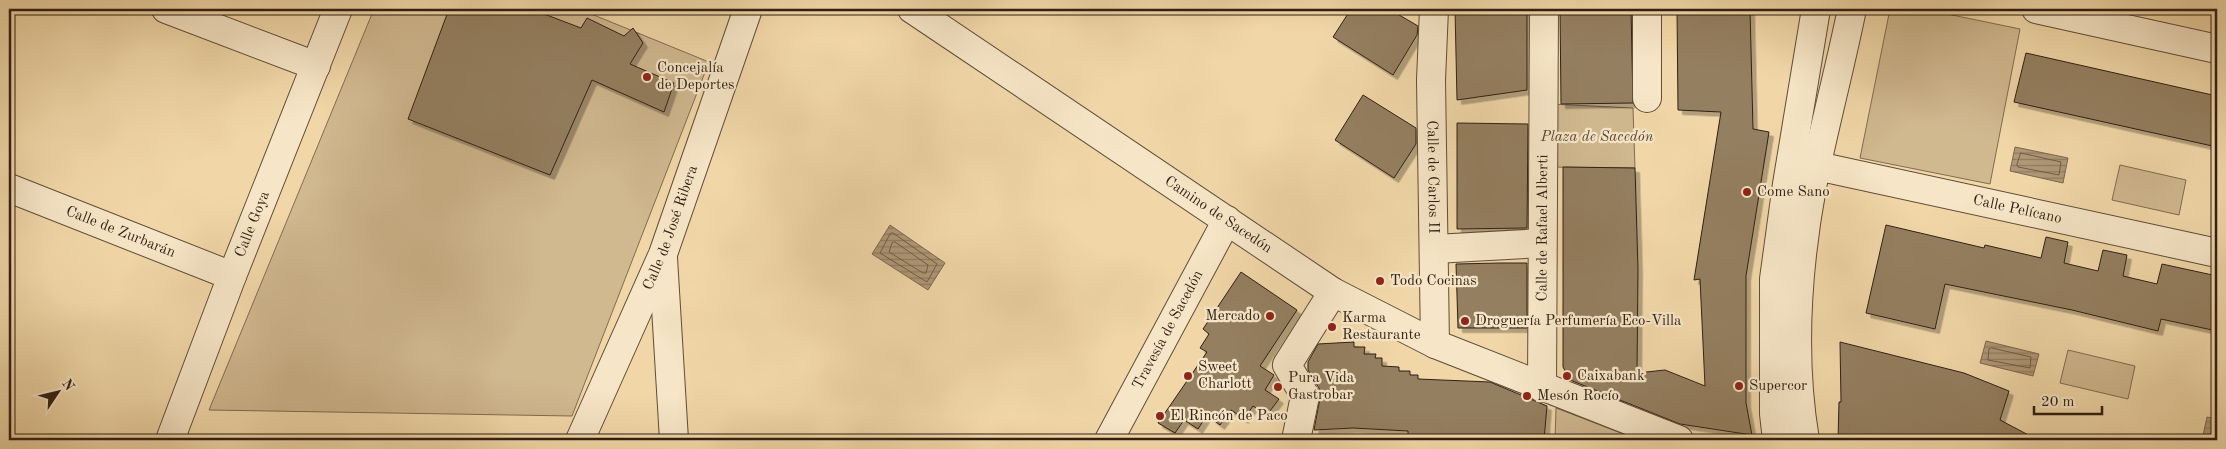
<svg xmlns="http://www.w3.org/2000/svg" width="2226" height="449" font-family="'Old Standard TT',serif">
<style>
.green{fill:#d0b88f;stroke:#806c52}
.water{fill:url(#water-rules);stroke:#7c684f}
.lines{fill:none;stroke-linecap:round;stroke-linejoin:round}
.shore{stroke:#705c45;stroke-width:1}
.building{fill:#947f61;stroke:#301f14;filter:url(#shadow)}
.minor-casing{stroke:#604d39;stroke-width:30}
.minor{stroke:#f6e5c6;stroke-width:28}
.poi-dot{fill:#8f2418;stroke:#f6e5c6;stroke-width:2}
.labels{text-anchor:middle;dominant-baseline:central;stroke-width:4.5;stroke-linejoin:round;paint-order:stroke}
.poi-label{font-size:15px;fill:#301f14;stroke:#f6e5c6;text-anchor:start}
.park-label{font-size:15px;font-style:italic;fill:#584533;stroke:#f6e5c6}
.street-label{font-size:15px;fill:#301f14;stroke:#f6e5c6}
</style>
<defs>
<pattern id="water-rules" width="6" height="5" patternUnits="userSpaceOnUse" patternTransform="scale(1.25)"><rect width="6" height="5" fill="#af9876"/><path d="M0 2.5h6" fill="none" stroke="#8f7b60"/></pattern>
<filter id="shadow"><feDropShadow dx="4.5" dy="4.5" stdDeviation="0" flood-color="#0004"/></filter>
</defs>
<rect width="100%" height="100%" fill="#f1d7a8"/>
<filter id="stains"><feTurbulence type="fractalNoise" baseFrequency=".004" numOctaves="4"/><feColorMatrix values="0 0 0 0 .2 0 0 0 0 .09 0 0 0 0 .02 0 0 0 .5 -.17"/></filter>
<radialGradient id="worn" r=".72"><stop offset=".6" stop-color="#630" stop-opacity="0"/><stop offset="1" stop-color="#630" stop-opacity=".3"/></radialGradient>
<g class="green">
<polygon points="374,9 579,9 709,62 572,416 209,410"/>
<polygon points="1890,9 1923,9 2020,29 1990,184 1860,158"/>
<polygon points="1550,104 1633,108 1635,168 1550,167"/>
<polygon points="2120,165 2186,180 2179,215 2112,200"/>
<polygon points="2068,350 2135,366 2128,399 2060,383"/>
<polygon points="1556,408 1639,440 1555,440"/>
</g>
<g class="water">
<polygon points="2015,147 2068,158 2063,183 2010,171"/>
<polygon points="890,225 945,263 928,290 872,254"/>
<polygon points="1986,341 2039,354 2033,376 1980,363"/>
<polygon points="2207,417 2217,419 2216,440 2202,440"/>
</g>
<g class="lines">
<g class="shore">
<polygon points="2021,153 2061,162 2059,175 2018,167 2017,165"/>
<polygon points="893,233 937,264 927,282 880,253 890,234"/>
<polygon points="895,242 928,265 926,273 923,273 889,252 892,243"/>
<polygon points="1992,348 2031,357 2030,368 1988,360 1989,349"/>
</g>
</g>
<g class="building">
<polygon points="449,9 531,9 581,28 587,18 624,36 633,28 643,43 630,64 674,83 664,112 592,80 550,175 408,119"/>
<polygon points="1351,9 1389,9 1418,26 1417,35 1393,75 1333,37"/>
<polygon points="1455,9 1527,9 1527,90 1457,100"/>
<polygon points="1560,9 1631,9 1633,103 1561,104"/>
<polygon points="1677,9 1750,9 1753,129 1769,132 1746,276 1746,403 1752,435 1680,424 1570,380 1563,367 1563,167 1635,168 1638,269 1637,373 1665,370 1705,386 1700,279 1694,280 1721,112 1678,110"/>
<polygon points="2026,53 2217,96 2217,147 2014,102"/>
<polygon points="1363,95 1416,128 1416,144 1394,178 1335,140"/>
<polygon points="1457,123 1528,124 1527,228 1457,229"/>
<polygon points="1886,225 1984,248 1985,245 2041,258 2046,237 2068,242 2064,263 2098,271 2103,250 2127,255 2123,276 2157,284 2162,264 2217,276 2217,331 2161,319 2158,331 2072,310 1945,284 1935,329 1866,313"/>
<polygon points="1499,263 1527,263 1527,328 1458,328 1456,264"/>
<polygon points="1241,272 1297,310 1260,366 1274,375 1265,390 1279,399 1267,415 1253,406 1244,419 1231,410 1220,425 1207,415 1198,429 1184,420 1175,433 1158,423 1207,352 1200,348 1209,334 1203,329"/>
<polygon points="1354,342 1354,347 1365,347 1364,354 1376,354 1375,358 1382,358 1382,366 1399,367 1399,371 1410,371 1410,375 1418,375 1418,379 1490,382 1547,406 1544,440 1408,440 1408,431 1353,428 1314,430 1320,398 1319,388 1308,370 1308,362 1318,344"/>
<polygon points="1840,342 1964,373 2009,391 2000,420 2038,440 1838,440 1839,402 1841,402"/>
</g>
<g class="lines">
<defs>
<g id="minor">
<polyline points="166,9 316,66"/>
<path id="s1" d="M912,9L1333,292L1435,344L1679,440"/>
<path id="s2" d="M1434,9L1431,80L1435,344"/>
<polyline points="1647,9 1647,98"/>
<polyline points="2036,9 2217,49"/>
<path id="s3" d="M1817,166L2217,253"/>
<path id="s4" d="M9,188L232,276"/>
<polyline points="1435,249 1542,243"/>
<polyline points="663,258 674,440"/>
<path id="s5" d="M1542,388L1544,9"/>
<path id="s6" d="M170,440L232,276L338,9"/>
<path id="s7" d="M580,440L663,254L748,9"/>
<path id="s8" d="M1109,440L1227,220"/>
<polyline points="1296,440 1305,396 1287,365 1333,292"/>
<polyline points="1777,440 1774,414 1774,279 1787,184 1816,9"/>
<path d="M1805,440C1791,357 1797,269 1812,187C1824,127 1840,68 1852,9"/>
</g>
</defs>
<use href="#minor" class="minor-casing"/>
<use href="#minor" class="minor"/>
</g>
<g class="poi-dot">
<circle cx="647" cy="77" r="5"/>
<circle cx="1747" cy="192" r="5"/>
<circle cx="1380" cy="281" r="5"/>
<circle cx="1270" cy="316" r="5"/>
<circle cx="1465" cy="321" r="5"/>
<circle cx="1332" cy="327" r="5"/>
<circle cx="1188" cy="376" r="5"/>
<circle cx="1567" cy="376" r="5"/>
<circle cx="1739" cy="386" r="5"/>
<circle cx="1278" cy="387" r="5"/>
<circle cx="1527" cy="396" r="5"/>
<circle cx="1160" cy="416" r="5"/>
</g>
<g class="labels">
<g class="poi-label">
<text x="657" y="68">Concejalía<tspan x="657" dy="17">de Deportes</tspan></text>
<text x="1757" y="192">Come Sano</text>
<text x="1390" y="281">Todo Cocinas</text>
<text x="1260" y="316" text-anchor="end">Mercado</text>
<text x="1342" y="318">Karma<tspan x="1342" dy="17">Restaurante</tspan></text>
<text x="1475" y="321">Droguería Perfumería Eco-Villa</text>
<text x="1198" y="367">Sweet<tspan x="1198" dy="17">Charlott</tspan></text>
<text x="1577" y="376">Caixabank</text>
<text x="1288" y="378">Pura Vida<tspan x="1288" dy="17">Gastrobar</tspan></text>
<text x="1749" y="386">Supercor</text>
<text x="1537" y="396">Mesón Rocío</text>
<text x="1170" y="416">El Rincón de Paco</text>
</g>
<g class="park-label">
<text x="1597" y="137">Plaza de Sacedón</text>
</g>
<g class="street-label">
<text stroke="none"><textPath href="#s2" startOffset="168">Calle de Carlos II</textPath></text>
<text stroke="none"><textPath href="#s3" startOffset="205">Calle Pelícano</textPath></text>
<text stroke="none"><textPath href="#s1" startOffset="369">Camino de Sacedón</textPath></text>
<text stroke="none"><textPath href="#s6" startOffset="231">Calle Goya</textPath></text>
<text stroke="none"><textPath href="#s7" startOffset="231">Calle de José Ribera</textPath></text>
<text stroke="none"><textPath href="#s5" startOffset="160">Calle de Rafael Alberti</textPath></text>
<text stroke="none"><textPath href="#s4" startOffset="120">Calle de Zurbarán</textPath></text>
<text stroke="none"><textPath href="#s8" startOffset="125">Travesía de Sacedón</textPath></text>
</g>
</g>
<rect width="2226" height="449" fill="none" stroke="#f1d7a8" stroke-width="30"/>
<rect x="10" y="10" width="2206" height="429" fill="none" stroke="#301f14" stroke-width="2.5"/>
<rect x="15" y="15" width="2196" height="419" fill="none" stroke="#301f14"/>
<g transform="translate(58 392) rotate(55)" stroke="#f6e5c6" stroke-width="4" paint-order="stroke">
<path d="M0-4L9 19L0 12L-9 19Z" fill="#301f14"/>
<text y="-8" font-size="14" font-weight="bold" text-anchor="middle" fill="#301f14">N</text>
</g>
<path d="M2034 406v8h68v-8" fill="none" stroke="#301f14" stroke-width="2.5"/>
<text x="2041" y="406" font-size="15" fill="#301f14" stroke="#f6e5c6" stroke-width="4" paint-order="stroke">20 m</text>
<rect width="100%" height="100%" filter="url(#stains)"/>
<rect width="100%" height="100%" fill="url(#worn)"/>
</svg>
